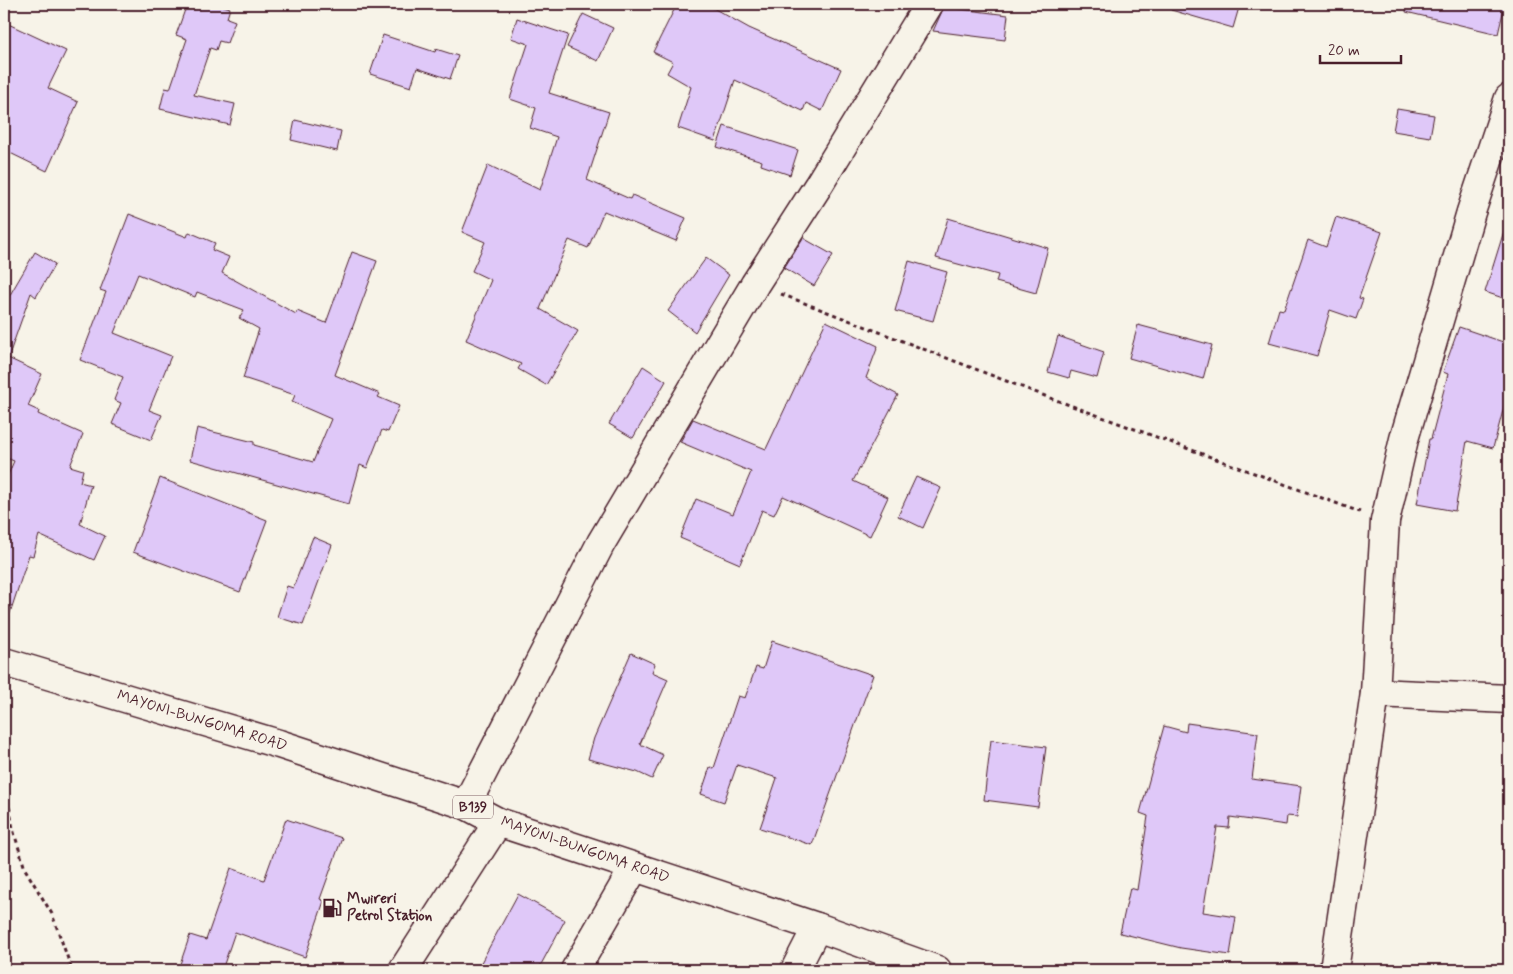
<svg xmlns="http://www.w3.org/2000/svg" width="1513" height="974" font-family="Mynerve,sans-serif">
<style>
.building{fill:#dfc8f8;stroke:#4a1f2b}
.lines{fill:none;stroke-linecap:round;stroke-linejoin:round}
.minor-casing{stroke:#4a1f2b;stroke-width:31}
.primary-casing{stroke:#4a1f2b;stroke-width:31}
.path{stroke:#4a1f2b;stroke-width:3;stroke-dasharray:4 4;stroke-linecap:butt}
.minor{stroke:#f7f3e8;stroke-width:28}
.primary{stroke:#f7f3e8;stroke-width:28}
.labels{text-anchor:middle;dominant-baseline:central;stroke-width:4.5;stroke-linejoin:round;paint-order:stroke}
.shield{fill:#f7f3e8;stroke:#7e5f64;stroke-width:1}
.shield-label{font-size:14px;font-weight:bold;fill:#4a1f2b}
.street-label{font-size:15px;fill:#4a1f2b;stroke:#f7f3e8}
.poi-label{font-size:15px;font-weight:bold;fill:#4a1f2b;stroke:#f7f3e8;text-anchor:start}
</style>
<rect width="100%" height="100%" fill="#f7f3e8"/>
<filter id="ink" filterUnits="userSpaceOnUse"><feTurbulence type="fractalNoise" baseFrequency=".02" numOctaves="2"/><feDisplacementMap in="SourceGraphic" scale="10" xChannelSelector="R" yChannelSelector="G"/><feConvolveMatrix kernelMatrix="1 2 1 2 8 2 1 2 1" color-interpolation-filters="sRGB"/></filter>
<g filter="url(#ink)">
<g class="building">
<polygon points="187,4 217,4 230,8 227,18 235,21 227,43 219,41 216,50 210,48 194,95 235,104 230,125 160,109 165,88 170,89 187,39 176,35"/>
<polygon points="677,4 706,4 749,28 841,69 822,111 806,103 803,111 735,80 715,141 678,128 691,87 667,73 673,62 653,52"/>
<polygon points="1172,4 1240,4 1233,28 1171,10"/>
<polygon points="1407,4 1505,4 1498,34 1406,12"/>
<polygon points="944,7 1008,15 1005,40 933,31"/>
<polygon points="583,14 613,28 598,61 567,47"/>
<polygon points="517,18 568,35 549,93 609,112 587,180 630,199 632,195 686,218 676,241 604,211 588,248 569,240 540,309 578,331 546,385 518,369 521,364 466,340 491,280 472,271 485,242 462,232 488,165 540,190 557,137 530,128 536,108 510,99 528,44 511,38"/>
<polygon points="4,22 66,51 48,88 78,102 47,171 4,150"/>
<polygon points="383,35 435,52 436,49 458,56 450,79 417,68 411,87 370,74"/>
<polygon points="1397,109 1434,115 1430,137 1393,131"/>
<polygon points="295,120 341,131 337,151 291,140"/>
<polygon points="724,126 798,150 790,175 761,165 762,161 717,147"/>
<polygon points="129,214 187,237 189,232 215,243 212,250 229,257 222,273 296,314 297,311 326,323 352,252 377,261 335,375 380,394 378,397 399,406 388,432 382,430 367,468 360,465 349,504 190,460 197,428 254,442 254,445 313,462 331,419 292,402 295,395 243,378 259,329 239,318 244,310 197,292 195,297 138,274 114,333 171,356 149,410 162,415 151,440 112,424 121,403 114,400 123,377 80,360 106,292 100,290"/>
<polygon points="1336,217 1382,232 1359,298 1363,299 1356,319 1330,310 1317,356 1269,343 1279,309 1284,310 1308,240 1326,247"/>
<polygon points="948,218 1048,248 1036,293 996,282 998,275 936,258"/>
<polygon points="1504,231 1509,232 1509,300 1485,292"/>
<polygon points="803,238 833,255 814,286 784,268"/>
<polygon points="35,252 55,264 36,297 31,293 8,358 42,374 28,406 39,411 38,414 83,434 70,466 83,470 80,482 91,485 80,524 105,536 94,560 39,535 33,556 29,555 8,619 4,619 4,484 14,461 4,457 4,305"/>
<polygon points="706,258 729,275 695,332 668,311"/>
<polygon points="909,261 947,272 933,321 895,311"/>
<polygon points="826,321 878,346 866,378 898,395 853,481 888,497 870,536 783,496 774,515 762,510 740,564 680,538 696,499 733,514 751,472 680,442 693,419 766,449"/>
<polygon points="1138,325 1212,345 1203,379 1129,358"/>
<polygon points="1459,327 1509,344 1509,388 1493,448 1467,441 1455,511 1417,504 1429,439 1431,439 1448,374 1443,372"/>
<polygon points="1058,336 1104,352 1097,378 1071,371 1069,378 1048,372"/>
<polygon points="643,366 666,381 633,438 609,424"/>
<polygon points="916,477 941,488 923,528 898,516"/>
<polygon points="160,478 267,520 240,592 133,552"/>
<polygon points="313,537 332,545 303,625 277,617 287,586 293,588"/>
<polygon points="772,641 873,675 812,845 760,828 777,778 737,765 724,802 701,794 710,767 714,768 738,696 745,698 756,667 763,669"/>
<polygon points="631,653 655,664 652,672 668,679 640,744 663,755 652,779 637,772 588,759 594,738"/>
<polygon points="1187,723 1258,733 1252,779 1301,786 1297,817 1287,816 1286,825 1230,817 1229,828 1217,827 1203,912 1236,917 1230,955 1181,948 1120,933 1130,888 1137,890 1148,816 1140,813 1164,726 1186,732"/>
<polygon points="991,740 1046,747 1038,807 984,800"/>
<polygon points="286,819 342,838 320,899 324,901 305,957 235,932 222,970 178,970 190,935 206,940 231,868 264,880"/>
<polygon points="518,894 565,920 538,970 477,970"/>
</g>
<g class="lines">
<defs>
<g id="minor">
<polyline points="1375,693 1509,699"/>
<polyline points="466,805 601,543 755,284 818,186 929,4"/>
<polyline points="403,970 498,822"/>
<polyline points="575,970 634,868"/>
<polyline points="795,970 817,927"/>
<polyline points="1334,970 1375,693 1385,521 1404,439 1471,212 1509,98"/>
</g>
<polyline id="primary" points="4,662 279,744 466,805 498,822 817,927 937,970"/>
</defs>
<use href="#minor" class="minor-casing"/>
<use href="#primary" class="primary-casing"/>
<g class="path">
<polyline points="781,294 1045,396 1360,512"/>
<polyline points="4,776 13,829 25,869 52,914 72,970"/>
</g>
<use href="#minor" class="minor"/>
<use href="#primary" class="primary"/>
</g>
</g>
<defs>
<symbol id="fuel-bare" viewBox="-9 -9 18 18"><path d="M-5.5-6h7V0h2V4h1.3V-2.5L3-4.5l.8-.8L6-3V5H2.5V1h-1V6h-7ZM-4.2-4.7v3.2H.2V-4.7Z" fill="#4a1f2b" stroke="#f7f3e8" stroke-width="2.5" paint-order="stroke"/></symbol>
</defs>
<g fill-rule="evenodd">
<use href="#fuel-bare" x="318" y="894" width="28" height="28"/>
</g>
<g class="labels">
<rect class="shield" x="453" y="795.5" width="40" height="23" rx="4"/>
<g class="shield-label">
<text x="473" y="807">B139</text>
</g>
<g class="street-label">
<text transform="translate(202 721) rotate(17)">MAYONI-BUNGOMA ROAD</text>
<text transform="translate(585 850) rotate(19)">MAYONI-BUNGOMA ROAD</text>
</g>
<g class="poi-label">
<text x="347" y="899">Mwireri<tspan x="347" dy="17">Petrol Station</tspan></text>
</g>
</g>
<rect width="1513" height="974" fill="none" stroke="#f7f3e8" stroke-width="20"/>
<rect x="10" y="10" width="1493" height="954" fill="none" stroke="#4a1f2b" stroke-width="2" filter="url(#ink)"/>
<path d="M1320 55v8h81v-8" fill="none" stroke="#4a1f2b" stroke-width="2.5"/>
<text x="1328" y="55" font-size="15" fill="#4a1f2b" stroke="#f7f3e8" stroke-width="4" paint-order="stroke">20 m</text>
</svg>
